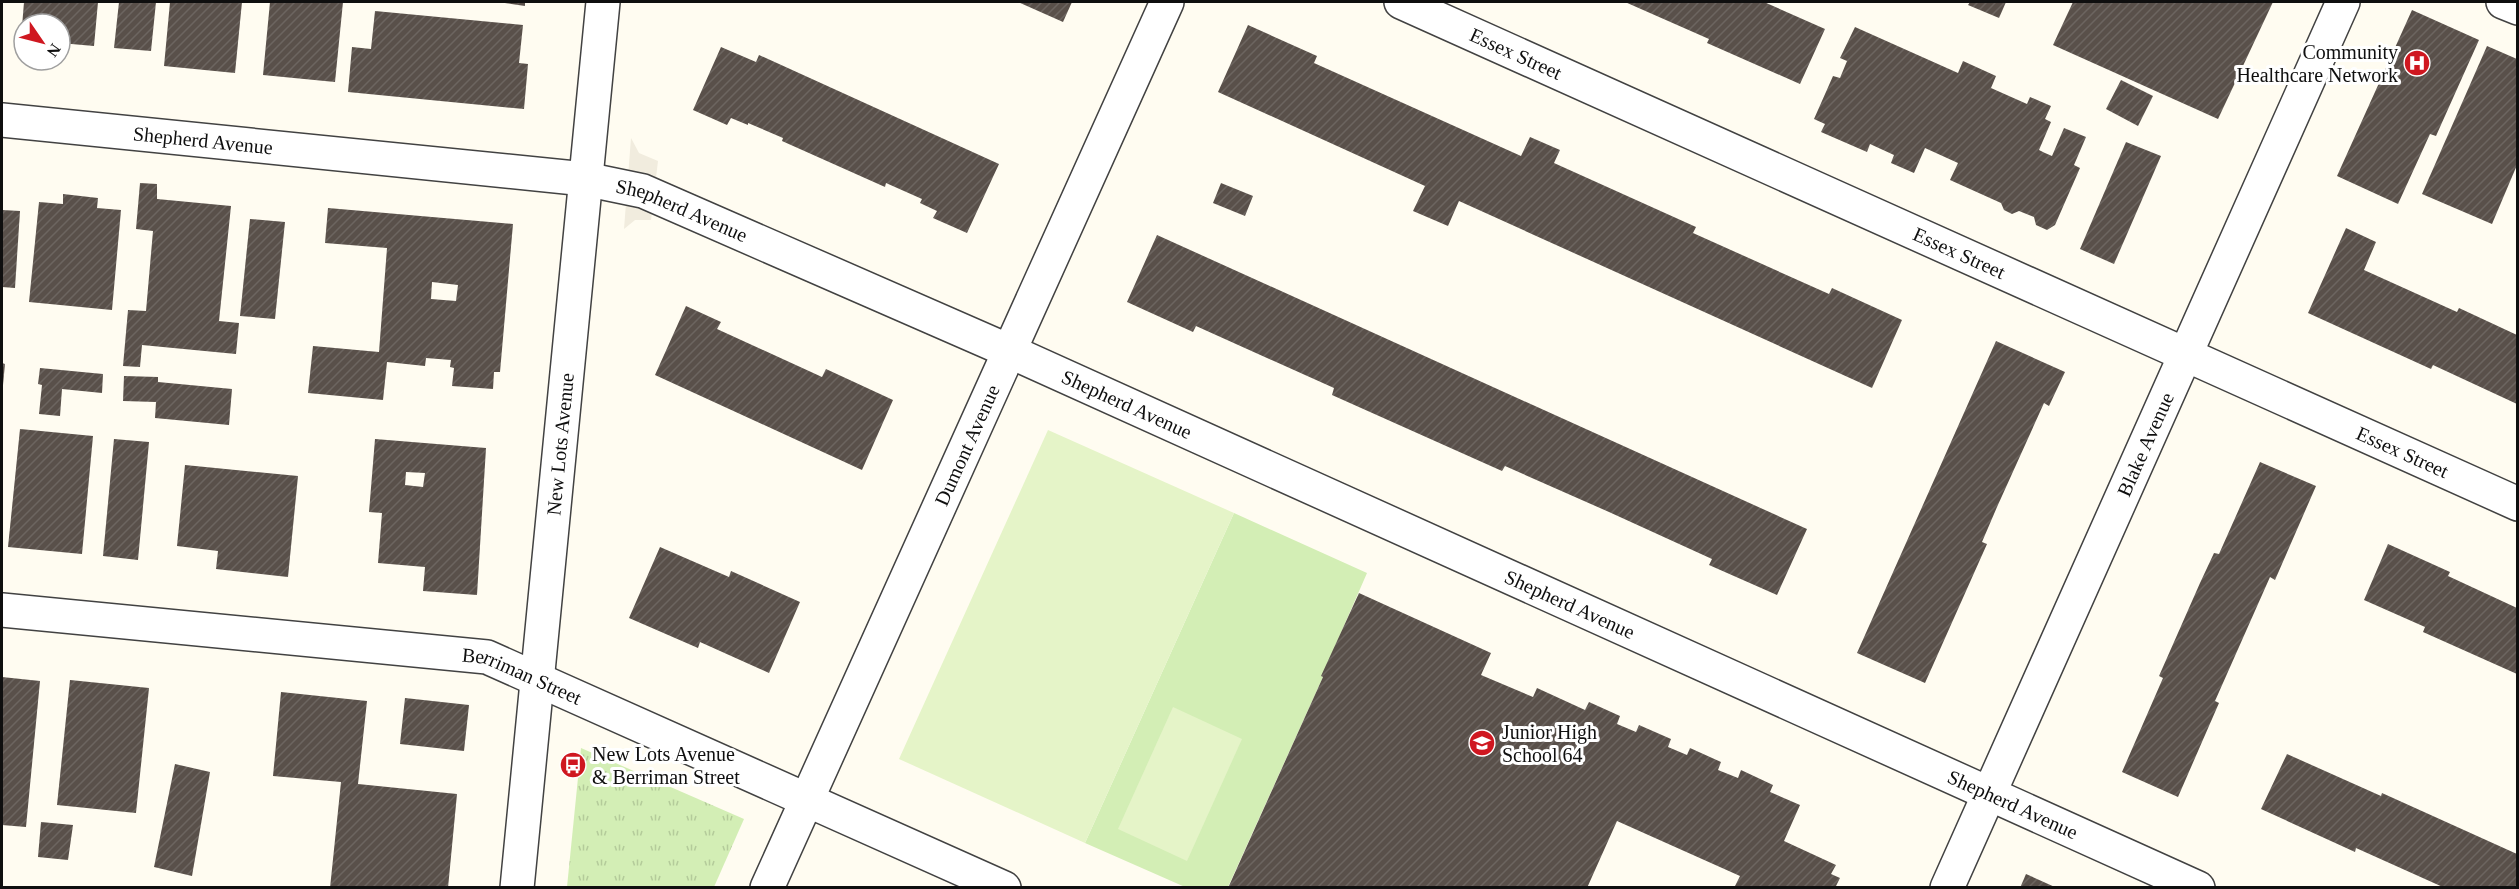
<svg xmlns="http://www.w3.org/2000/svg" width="2519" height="889" font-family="Georgia,serif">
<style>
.grass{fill:url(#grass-tufts)}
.park{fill:#d3eeb5}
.pitch{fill:#e5f4c8}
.plaza{fill:#f1ecde}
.building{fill:url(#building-hatch);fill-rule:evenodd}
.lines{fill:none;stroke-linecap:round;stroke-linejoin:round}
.minor-casing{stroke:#424242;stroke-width:36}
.minor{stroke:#fff;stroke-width:33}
.labels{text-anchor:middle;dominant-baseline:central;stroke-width:6;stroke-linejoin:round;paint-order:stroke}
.poi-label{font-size:20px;fill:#0f0f0f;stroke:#fff;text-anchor:start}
.street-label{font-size:20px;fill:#0f0f0f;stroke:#fff}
</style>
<defs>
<pattern id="grass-tufts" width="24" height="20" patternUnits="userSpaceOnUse" patternTransform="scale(1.5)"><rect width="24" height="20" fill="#d3eeb5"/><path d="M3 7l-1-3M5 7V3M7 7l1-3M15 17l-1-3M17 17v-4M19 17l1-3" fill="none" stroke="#b4cb9a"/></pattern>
<pattern id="building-hatch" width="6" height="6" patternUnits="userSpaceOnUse" patternTransform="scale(1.5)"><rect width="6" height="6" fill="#59504a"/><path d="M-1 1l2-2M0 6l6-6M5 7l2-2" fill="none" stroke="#6c6560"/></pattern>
</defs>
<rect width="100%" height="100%" fill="#fffcf1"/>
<polygon class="grass" points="581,748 744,819 714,887 567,887"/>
<polygon class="park" points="1234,513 1367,573 1322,676 1323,677 1228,887 1185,887 1085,843"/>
<g class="pitch">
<polygon points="1048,430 1234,513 1085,843 899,759"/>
<polygon points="1173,707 1242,739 1187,861 1118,829"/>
</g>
<polygon class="plaza" points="631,138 639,153 658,161 651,220 635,220 624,229"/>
<g class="building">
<polygon points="24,2 98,2 94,46 60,43 60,24 24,24 24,39 21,39"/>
<polygon points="119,2 156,2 151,51 114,48"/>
<polygon points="170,2 242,2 235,73 164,66"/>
<polygon points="270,2 343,2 335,82 263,75"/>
<polygon points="498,2 525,2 525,6"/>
<polygon points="1018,2 1072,2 1063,22"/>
<polygon points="1625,2 1764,2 1825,29 1800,84 1707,43 1709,39"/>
<polygon points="1970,2 2006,2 1999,18 1968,5"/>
<polygon points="2073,2 2273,2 2218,119 2053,45"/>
<polygon points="2412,10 2479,40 2436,136 2430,134 2398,204 2337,176"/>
<polygon points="375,11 523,25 519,63 528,64 524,109 348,92 352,47 371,49"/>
<polygon points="1248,25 1317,56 1314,63 1521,156 1530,137 1560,150 1554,163 1696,227 1693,233 1829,294 1832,288 1902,320 1872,388 1459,201 1448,226 1413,211 1425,186 1218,92"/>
<polygon points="1855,27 1958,73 1963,61 1996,76 1991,88 2027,104 2030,97 2051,106 2045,119 2051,122 2039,150 2045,153 2052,156 2064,128 2086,137 2074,165 2080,168 2055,225 2047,230 2036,225 2034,217 2019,211 2012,214 2004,210 2001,203 1950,180 1958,163 1925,148 1914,173 1891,163 1894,155 1870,144 1867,152 1821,132 1825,124 1814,119 1833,76 1840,78 1847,61 1840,58"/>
<polygon points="2487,46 2517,59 2517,165 2492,224 2422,194"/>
<polygon points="721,47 756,62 759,55 999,164 967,233 933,218 937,211 920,203 922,199 886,183 885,187 782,141 783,138 748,123 748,125 731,118 727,125 693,110"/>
<polygon points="2121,80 2153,96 2138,126 2106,109"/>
<polygon points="2126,142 2161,156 2114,264 2080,249"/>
<polygon points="140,183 157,184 157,199 231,206 219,321 239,323 236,354 142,345 140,367 123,366 128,310 146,311 153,231 136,229"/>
<polygon points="1221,183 1253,196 1245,216 1213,203"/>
<polygon points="63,194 98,198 97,208 121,210 112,310 29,302 39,202 63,204"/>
<path d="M328,208L513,224L500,372H494L493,389L452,386L454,368L450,367L451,360L426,358L425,366L387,362L383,400L308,393L313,346L379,352L387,248L325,243ZM432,282L458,285L456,301L431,299Z"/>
<polygon points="2,210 20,211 15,288 2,287"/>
<polygon points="250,219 285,222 275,319 240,316"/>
<polygon points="2346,228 2376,242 2364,270 2457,312 2459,308 2517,335 2517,404 2433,365 2431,369 2308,313"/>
<polygon points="1157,235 1807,529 1777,595 1709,565 1712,559 1609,512 1505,466 1502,471 1332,395 1334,388 1196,326 1193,332 1127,302"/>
<polygon points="686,306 721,322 717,329 822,377 826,369 893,400 862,470 655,375"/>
<polygon points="1996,341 2065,372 2049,406 2044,403 1997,507 1982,542 1987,544 1925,683 1857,653"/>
<polygon points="2,363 5,364 3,385 2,385"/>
<polygon points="40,368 103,374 102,393 62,389 60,416 39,414 42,385 38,384"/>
<polygon points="124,376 158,377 158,382 232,389 229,425 155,418 156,402 123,401"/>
<polygon points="20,429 93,436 82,554 8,547"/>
<polygon points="114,439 149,442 138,560 103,556"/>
<path d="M375,439L486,448L477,595L423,591L425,567L378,563L382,513L369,512ZM406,472L425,473L423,487L405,485Z"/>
<polygon points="2260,462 2316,486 2275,580 2270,577 2215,701 2219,703 2178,797 2122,772 2163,678 2159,676 2200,583 2214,553 2219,554"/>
<polygon points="185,465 298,476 288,577 216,569 218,551 177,546"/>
<polygon points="2388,544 2450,572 2448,576 2517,608 2517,674 2423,632 2425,627 2364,600"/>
<polygon points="660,547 729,577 731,571 800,602 769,673 700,642 698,648 629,618"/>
<polygon points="1359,593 1491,653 1481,675 1533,697 1537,688 1585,710 1589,702 1620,716 1617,724 1636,732 1639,725 1671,739 1668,747 1687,755 1690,748 1721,762 1718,770 1738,778 1741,770 1773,785 1770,792 1800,805 1784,841 1836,865 1831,874 1840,878 1835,888 1734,888 1740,876 1617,821 1587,888 1228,888 1323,677 1321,676"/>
<polygon points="2,677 40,681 26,827 2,825"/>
<polygon points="70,680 149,688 136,813 57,805"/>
<polygon points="281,692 367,701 358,784 457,794 448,888 330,888 341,782 273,776"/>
<polygon points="405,698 469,705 464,751 400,744"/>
<polygon points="2287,754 2381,796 2382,793 2517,854 2517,888 2445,888 2356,848 2355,852 2261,809"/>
<polygon points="175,764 210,772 192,876 154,867"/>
<polygon points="41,822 73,825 68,860 38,857"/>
<polygon points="2026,874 2057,888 2020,888"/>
</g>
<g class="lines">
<defs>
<g id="minor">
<path id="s1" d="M1401,2L2518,504"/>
<polyline points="2503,2 2518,8"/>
<path id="s2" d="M2,120L585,179L643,191L1009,351L2198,888"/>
<path id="s3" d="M2,610L487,657L1004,888"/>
<path id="s4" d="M517,888L603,2"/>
<path id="s5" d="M767,888L1167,2"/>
<path id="s6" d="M1947,888L2343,2"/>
</g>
</defs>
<use href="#minor" class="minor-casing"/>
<use href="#minor" class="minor"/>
</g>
<defs>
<symbol id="hospital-disc" viewBox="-11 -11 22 22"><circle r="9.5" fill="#cf1720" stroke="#fff"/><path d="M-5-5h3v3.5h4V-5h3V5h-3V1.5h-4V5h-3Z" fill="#fff"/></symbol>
<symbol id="school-disc" viewBox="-11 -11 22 22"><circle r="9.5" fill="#cf1720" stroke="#fff"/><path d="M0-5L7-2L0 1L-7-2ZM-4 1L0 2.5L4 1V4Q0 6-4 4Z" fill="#fff"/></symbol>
<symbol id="bus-disc" viewBox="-11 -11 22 22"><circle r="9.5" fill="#cf1720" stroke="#fff"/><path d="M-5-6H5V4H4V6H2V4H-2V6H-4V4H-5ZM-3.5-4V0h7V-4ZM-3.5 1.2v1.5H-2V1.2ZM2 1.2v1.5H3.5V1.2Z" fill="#fff"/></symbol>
</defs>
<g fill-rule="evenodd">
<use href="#hospital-disc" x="2402" y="48" width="30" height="30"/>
<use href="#school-disc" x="1467" y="728" width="30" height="30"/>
<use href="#bus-disc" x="558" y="750" width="30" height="30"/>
</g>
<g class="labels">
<g class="poi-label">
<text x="2398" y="52" text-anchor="end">Community<tspan x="2398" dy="23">Healthcare Network</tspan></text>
<text x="1502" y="732">Junior High<tspan x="1502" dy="23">School 64</tspan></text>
<text x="592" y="754">New Lots Avenue<tspan x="592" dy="23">&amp; Berriman Street</tspan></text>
</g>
<g class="street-label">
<text stroke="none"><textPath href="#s1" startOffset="126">Essex Street</textPath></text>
<text stroke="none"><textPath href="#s2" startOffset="202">Shepherd Avenue</textPath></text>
<text stroke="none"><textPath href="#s2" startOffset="688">Shepherd Avenue</textPath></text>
<text stroke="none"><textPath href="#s1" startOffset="612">Essex Street</textPath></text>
<text stroke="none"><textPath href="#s2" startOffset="1174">Shepherd Avenue</textPath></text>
<text stroke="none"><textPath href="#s4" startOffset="446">New Lots Avenue</textPath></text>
<text stroke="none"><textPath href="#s5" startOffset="486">Dumont Avenue</textPath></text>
<text stroke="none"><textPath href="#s6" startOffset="486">Blake Avenue</textPath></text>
<text stroke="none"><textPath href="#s1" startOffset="1098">Essex Street</textPath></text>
<text stroke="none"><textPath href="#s2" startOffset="1660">Shepherd Avenue</textPath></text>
<text stroke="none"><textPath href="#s3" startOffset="526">Berriman Street</textPath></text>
<text stroke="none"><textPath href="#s2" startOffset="2146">Shepherd Avenue</textPath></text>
</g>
</g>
<rect width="2519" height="889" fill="none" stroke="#0f0f0f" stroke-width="6"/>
<g transform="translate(42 42) rotate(125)"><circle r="28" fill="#ffffff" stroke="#9f9f9f" stroke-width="1.5"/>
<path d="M0-4.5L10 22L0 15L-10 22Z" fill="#cf1720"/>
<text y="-9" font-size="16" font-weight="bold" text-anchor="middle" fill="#0f0f0f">N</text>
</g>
</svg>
